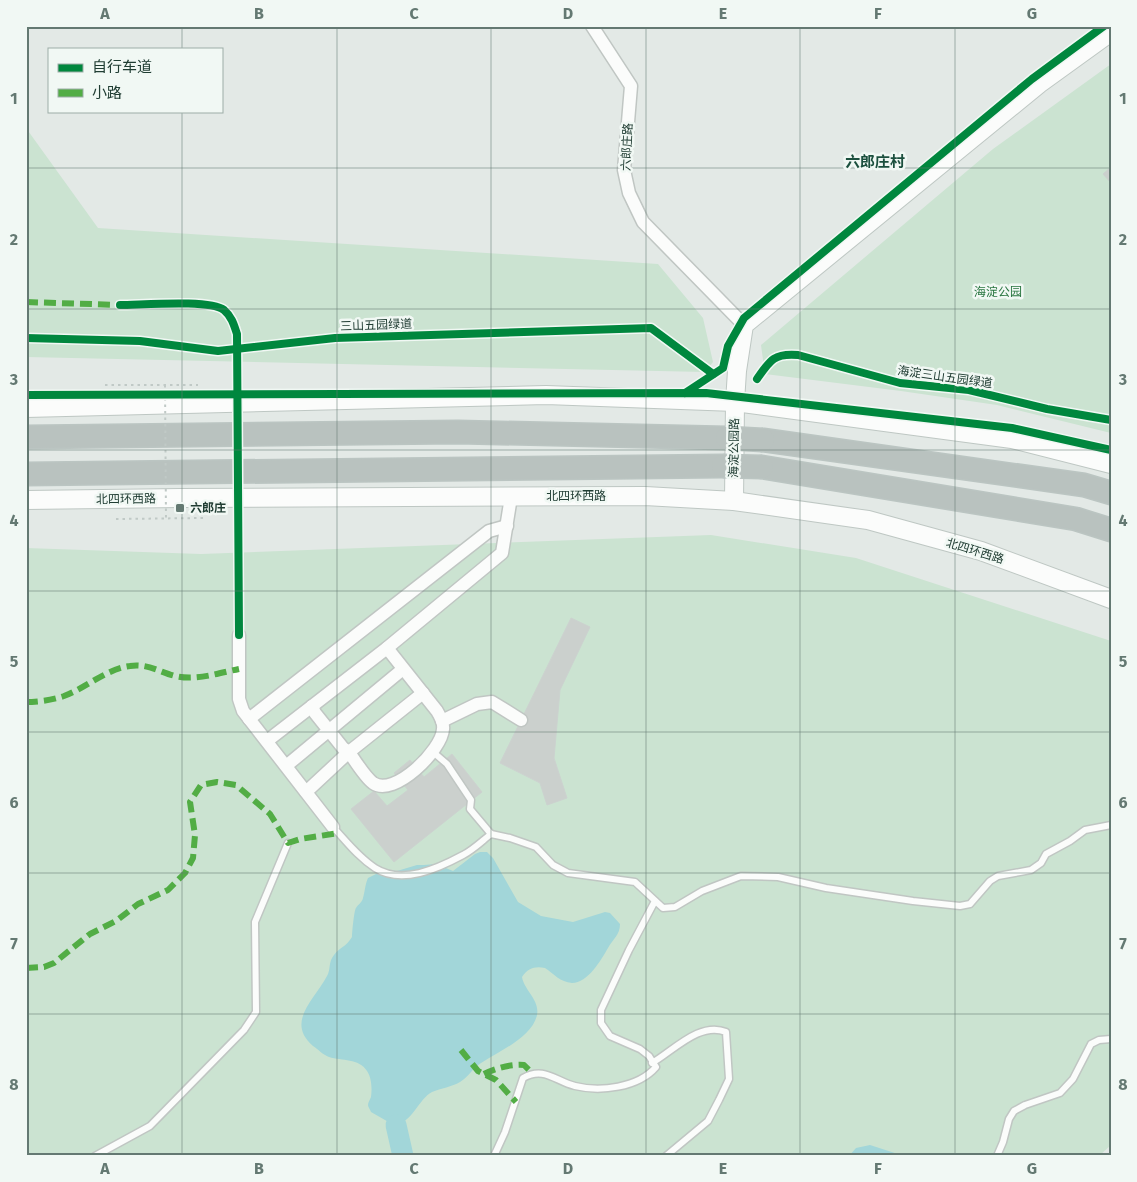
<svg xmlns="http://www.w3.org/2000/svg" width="1137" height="1182" font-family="'Fira Sans','Noto Sans SC',sans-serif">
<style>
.green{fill:#cbe3d1}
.water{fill:#a2d6d9}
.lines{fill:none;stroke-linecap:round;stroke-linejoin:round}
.river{stroke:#a2d6d9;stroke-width:21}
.building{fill:#cbd0cd;stroke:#ccd2cf}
.lane-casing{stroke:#c0c6c3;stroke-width:9}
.street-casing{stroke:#c0c6c3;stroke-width:15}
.secondary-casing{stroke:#bec7c3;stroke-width:20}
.highway-casing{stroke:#bbc5c2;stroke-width:25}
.path{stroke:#c0c9c6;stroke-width:2;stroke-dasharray:2.5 4;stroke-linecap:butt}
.lane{stroke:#fbfcfb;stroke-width:6}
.street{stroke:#fbfcfb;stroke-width:12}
.secondary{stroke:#fbfcfb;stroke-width:18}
.highway{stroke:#b9c2bf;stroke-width:22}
.highway-bridge-casing{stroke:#bbc5c2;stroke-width:25;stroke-linecap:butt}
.path-bridge{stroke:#c0c9c6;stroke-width:2;stroke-dasharray:2.5 4;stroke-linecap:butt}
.highway-bridge{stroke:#b9c2bf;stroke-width:22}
.quiet{stroke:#52ad45;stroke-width:6;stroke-dasharray:12 6;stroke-linecap:butt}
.cycleway-casing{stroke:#f1f8f4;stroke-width:11}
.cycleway{stroke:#00873e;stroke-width:8}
.grid{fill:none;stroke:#647972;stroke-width:1;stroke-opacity:0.55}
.poi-dot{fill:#647972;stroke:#f1f8f4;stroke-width:2}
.labels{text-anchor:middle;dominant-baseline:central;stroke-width:5;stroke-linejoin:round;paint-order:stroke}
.street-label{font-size:12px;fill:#203d33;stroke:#f1f8f4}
.park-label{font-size:12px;fill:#297540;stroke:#f1f8f4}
.poi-label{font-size:12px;font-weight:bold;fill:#203d33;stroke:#f1f8f4;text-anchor:start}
.quarter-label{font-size:15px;font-weight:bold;fill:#1c503e;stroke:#f1f8f4}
.neatline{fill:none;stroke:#647972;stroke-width:2}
.grid-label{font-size:16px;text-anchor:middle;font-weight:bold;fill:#647972}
</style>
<rect width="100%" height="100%" fill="#e3e9e6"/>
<g class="green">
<polygon points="1111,64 1111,433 997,405 901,391 765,374 761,345 993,149"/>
<polygon points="26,128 98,228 658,264 703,318 713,362 705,372 26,357"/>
<polygon points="711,535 856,558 1111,641 1111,1145 1099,1156 26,1156 26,548 201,554"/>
</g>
<g class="water">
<path d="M480,852H487L493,858L518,902L541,916L573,922L605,912L610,913L620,924C620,935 613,939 608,948C601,960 588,983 572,983C560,982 554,974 545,968C535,966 528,968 522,977C524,990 540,1000 537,1015C532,1039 494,1053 477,1066C471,1071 467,1078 460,1082C452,1087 441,1088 432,1092C418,1099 411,1127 392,1124L371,1112C370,1109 368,1107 368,1105C368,1102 370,1100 371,1097C372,1090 372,1078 367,1071C359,1058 342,1061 329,1057C323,1055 318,1049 313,1046C285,1022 315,999 327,976C331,969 328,962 334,955C341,946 345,948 352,937C352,934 354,910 356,908C358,904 362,903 363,898C365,891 365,885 368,878L384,870L397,871L417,865H424L436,864L453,871L475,854Z"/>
<polygon points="870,1145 904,1156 849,1156 856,1148"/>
</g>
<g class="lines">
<polyline class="river" points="396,1125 403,1156"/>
</g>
<g class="building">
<polygon points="1111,167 1111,183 1103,174"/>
<polygon points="571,618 590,627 560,690 554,758 567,798 547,805 540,783 500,763"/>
<polygon points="452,754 482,792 394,862 351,809 374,791 387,806 408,790 394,773 410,760 424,777"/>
</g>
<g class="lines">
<defs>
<g id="lane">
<path d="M333,827C346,841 358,857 375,868C402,885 437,869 463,855C473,850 482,841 491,834L470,809L471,800L447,764L433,752"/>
<polyline points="491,834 510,838 536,847 553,865 568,873 635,882 663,908 675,907 702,891 741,876 778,877 826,888 913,901 960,906 970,904 990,881 998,876 1031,870 1041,863 1046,854 1070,841 1085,830 1111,825"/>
<path d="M652,1063C673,1051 700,1021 726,1032L729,1079L719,1100L708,1121L666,1156"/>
<polyline points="95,1156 150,1126 244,1030 256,1012 255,922 288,843"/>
<path d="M494,1156L505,1132L523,1078C544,1066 555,1081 575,1086C600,1092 638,1088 656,1067L649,1056L640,1049L610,1036L601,1023V1010L629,950L655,901"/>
<polyline points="997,1156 1003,1142 1009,1119 1014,1111 1025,1105 1060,1093 1073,1079 1091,1044 1099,1040 1111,1039"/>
</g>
<g id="street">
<polyline points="592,26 631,86 624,170 629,193 643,222 744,325"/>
<polyline points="239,635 239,699 243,711 333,827"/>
<polyline points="312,706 315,713 343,748 349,752 423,693"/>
<polyline points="249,719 489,531 507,526"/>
<polyline points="442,721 477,704 492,702 521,720"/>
<polyline points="267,741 387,648 502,553 511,497"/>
<polyline points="286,766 403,669"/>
<path d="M306,792L349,752C355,761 365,777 373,783C394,798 442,750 443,729C444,723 440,716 437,711L387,648"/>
</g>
<g id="secondary">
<polyline points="26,408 546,395 735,402 1012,439 1111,464"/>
<polyline points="26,500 180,498 645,496 734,501 868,520 981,551 1111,599"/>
<polyline points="734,501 735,402 737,371 744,325 1039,84 1111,32"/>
</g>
<g id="highway">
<polyline points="26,437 458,432 727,438"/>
<polyline points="763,440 1084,485 1111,493"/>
<polyline points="762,467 1076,519 1111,530"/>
<polyline points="26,474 723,466"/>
</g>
</defs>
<use href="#lane" class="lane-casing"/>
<use href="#street" class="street-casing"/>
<use href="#secondary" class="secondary-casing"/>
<use href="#highway" class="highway-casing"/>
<g class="path">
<polyline points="105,385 198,385"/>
<polyline points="116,519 203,518"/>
</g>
<use href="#lane" class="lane"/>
<use href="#street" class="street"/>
<use href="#secondary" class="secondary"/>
<use href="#highway" class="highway"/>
<defs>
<g id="highway-bridge">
<polyline points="727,438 763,440"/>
<polyline points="723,466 762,467"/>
</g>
</defs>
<use href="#highway-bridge" class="highway-bridge-casing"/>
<polyline class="path-bridge" points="165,385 166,519"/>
<use href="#highway-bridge" class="highway-bridge"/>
<g class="quiet">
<polyline points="26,302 120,305"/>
<path d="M26,702C38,702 52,700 64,696C86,688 106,669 130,666C146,663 160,672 175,676C195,681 219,673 239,669"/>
<polyline points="26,968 44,967 54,963 90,934 116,921 138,904 168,890 185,873 193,858 195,835 190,802 201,785 217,782 236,785 270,814 288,843 300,839 339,833"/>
<polyline points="461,1050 478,1071 496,1080 516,1102"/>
<path d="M484,1074C496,1068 511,1064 524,1065L532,1073"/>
</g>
<defs>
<g id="cycleway">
<path d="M120,305C141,305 210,299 224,310C232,317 234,325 237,334L239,635"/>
<polyline points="26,338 140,341 218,351 335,338 651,328 713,374"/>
<path d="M757,379C770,360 774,353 798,355L900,383L969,390L1047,409L1111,420"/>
<polyline points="685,393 723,368 728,346 744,318 1032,79 1104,26"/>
<polyline points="26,395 706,393 1012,428 1111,450"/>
</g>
</defs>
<use href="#cycleway" class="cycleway-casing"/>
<use href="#cycleway" class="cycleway"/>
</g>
<path class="grid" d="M182,26V49M337,26V1156M491,26V1156M646,26V1156M800,26V1156M955,26V1156M182,111V1156M26,168H1111M26,309H1111M26,450H1111M26,591H1111M26,732H1111M26,873H1111M26,1014H1111"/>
<rect class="poi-dot" x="175" y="503" width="10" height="10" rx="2.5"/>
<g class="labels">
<g class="street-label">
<text transform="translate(627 147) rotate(-87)">六郎庄路</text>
<text transform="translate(376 325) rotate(-2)">三山五园绿道</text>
<text transform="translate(945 377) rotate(8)">海淀三山五园绿道</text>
<text transform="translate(734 448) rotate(-89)">海淀公园路</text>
<text x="576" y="496">北四环西路</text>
<text transform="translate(126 499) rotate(-1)">北四环西路</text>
<text transform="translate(975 551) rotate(17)">北四环西路</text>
</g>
<g class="park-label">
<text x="998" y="292">海淀公园</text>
</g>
<g class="poi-label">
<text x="190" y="508">六郎庄</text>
</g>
<g class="quarter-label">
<text x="875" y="162">六郎庄村</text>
</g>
</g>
<rect width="1137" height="1182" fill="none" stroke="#f1f8f4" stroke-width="55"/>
<rect x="48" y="48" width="175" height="65" fill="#f1f8f4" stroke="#9dada7"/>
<rect x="58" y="64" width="25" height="8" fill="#00873e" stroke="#9dada7"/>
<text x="92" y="72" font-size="15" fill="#203d33">自行车道</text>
<rect x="58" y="89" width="25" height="8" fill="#52ad45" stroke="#9dada7"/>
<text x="92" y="98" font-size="15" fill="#203d33">小路</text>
<rect x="28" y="28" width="1082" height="1126" class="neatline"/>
<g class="grid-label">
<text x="105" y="19">A</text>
<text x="259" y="19">B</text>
<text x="414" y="19">C</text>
<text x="568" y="19">D</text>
<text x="723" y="19">E</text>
<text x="878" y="19">F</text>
<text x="1032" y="19">G</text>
<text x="14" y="104">1</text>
<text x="1123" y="104">1</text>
<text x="14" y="245">2</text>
<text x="1123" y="245">2</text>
<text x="14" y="385">3</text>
<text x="1123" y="385">3</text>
<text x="14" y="526">4</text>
<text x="1123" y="526">4</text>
<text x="14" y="667">5</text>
<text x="1123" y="667">5</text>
<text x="14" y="808">6</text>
<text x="1123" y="808">6</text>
<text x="14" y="949">7</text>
<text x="1123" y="949">7</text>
<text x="14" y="1090">8</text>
<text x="1123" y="1090">8</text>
<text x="105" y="1174">A</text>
<text x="259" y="1174">B</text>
<text x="414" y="1174">C</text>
<text x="568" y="1174">D</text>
<text x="723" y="1174">E</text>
<text x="878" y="1174">F</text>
<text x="1032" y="1174">G</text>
</g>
</svg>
